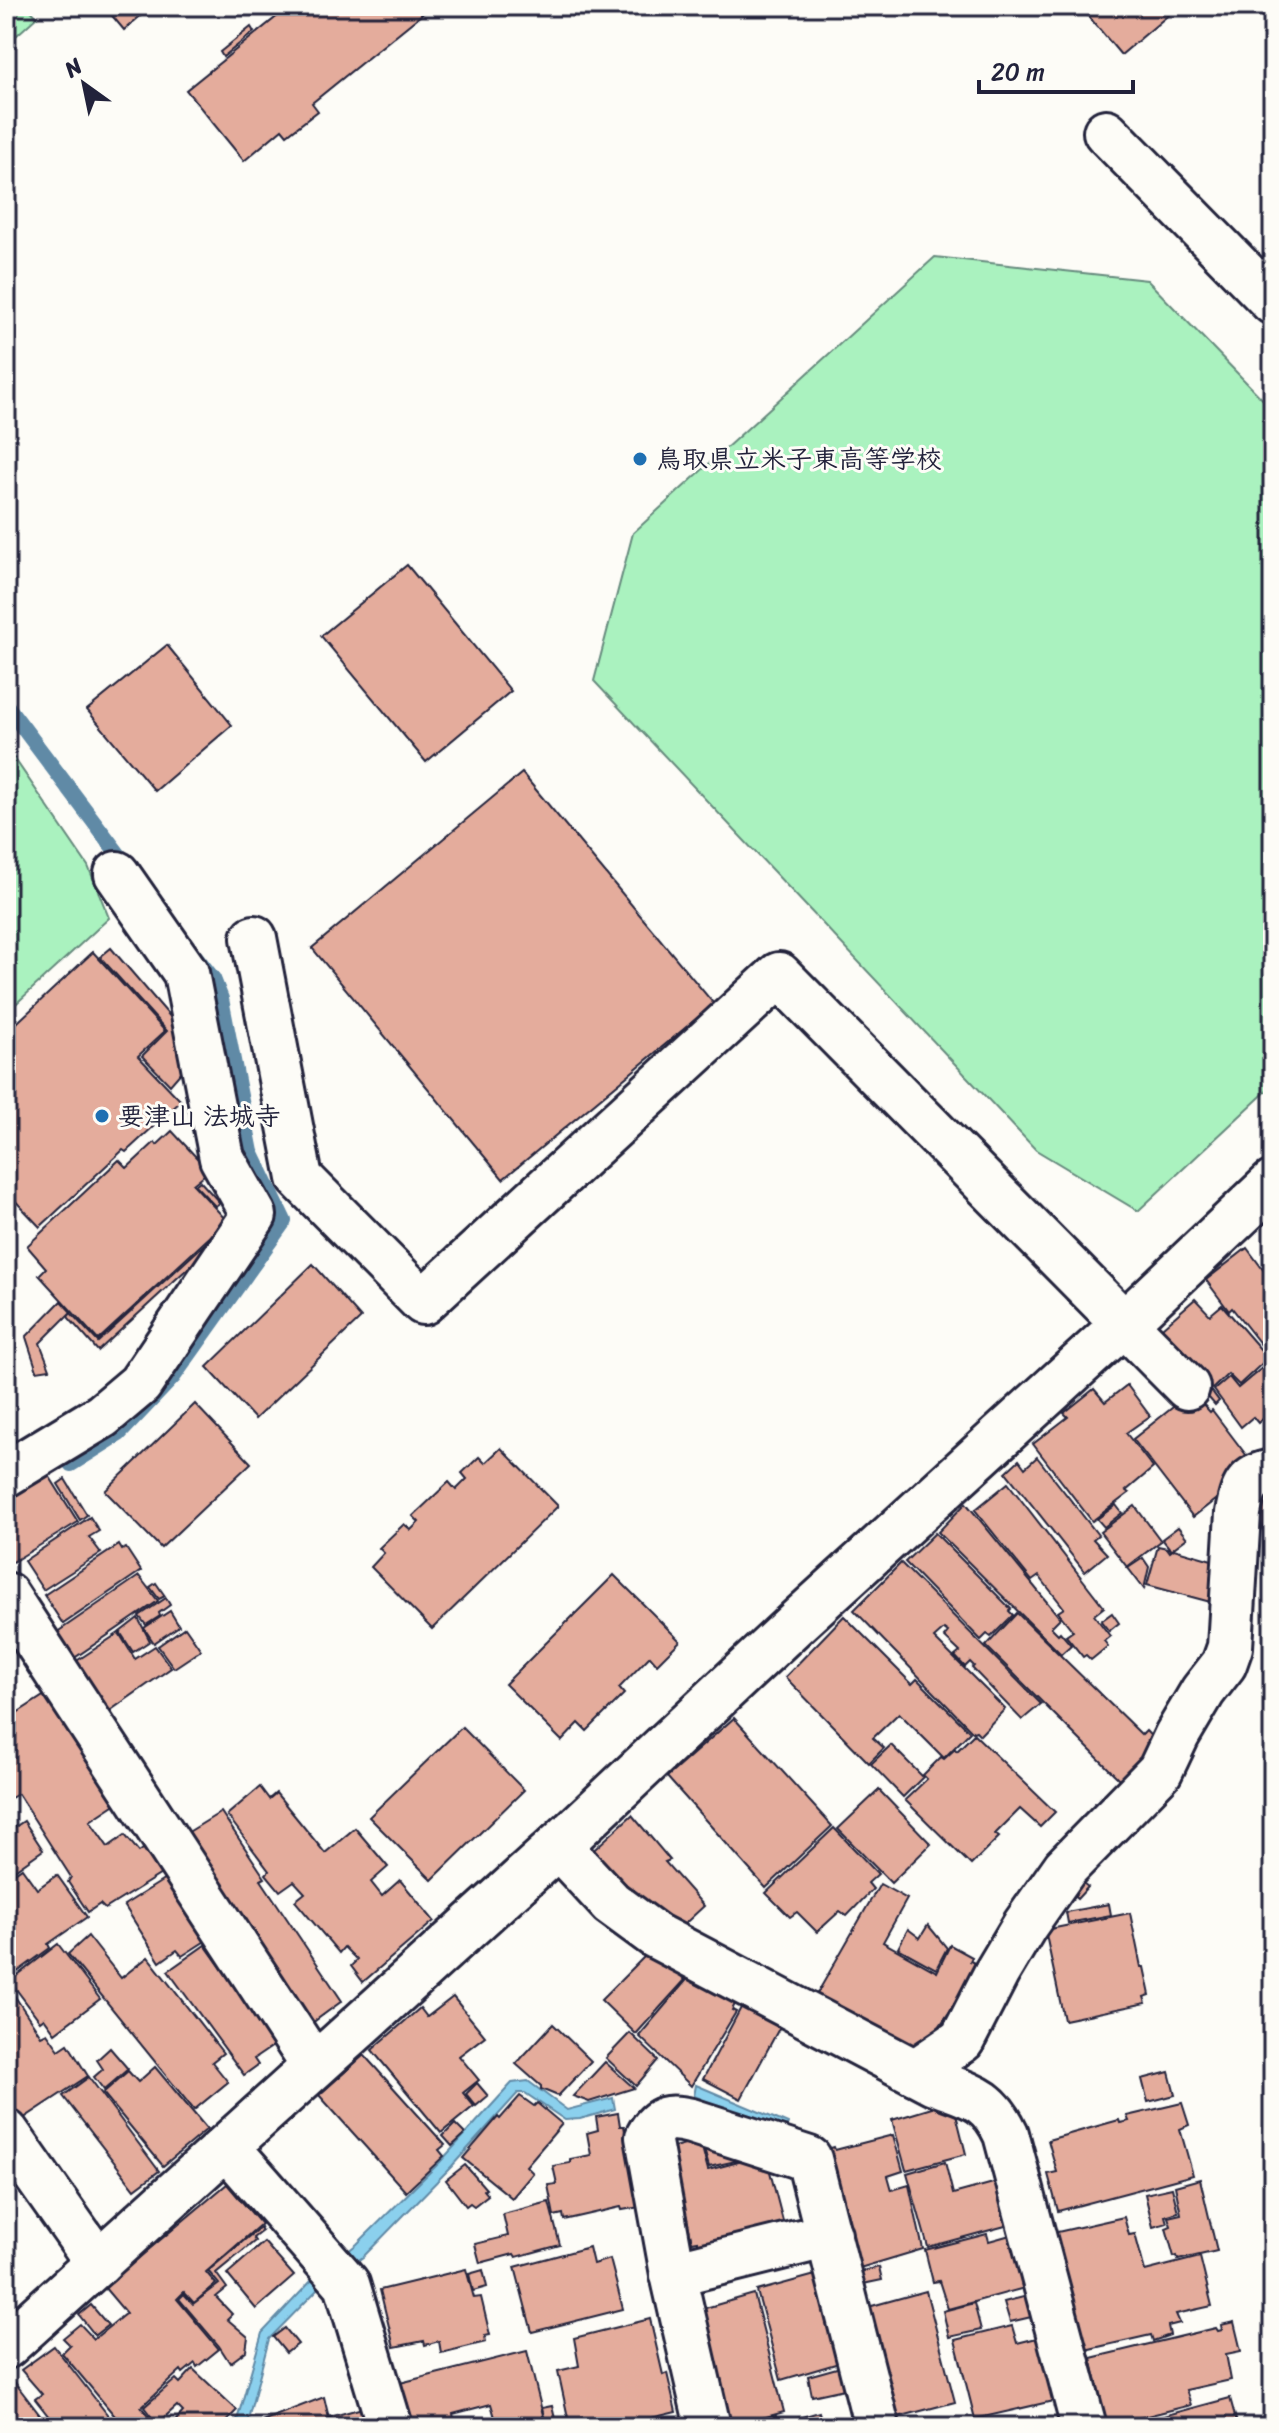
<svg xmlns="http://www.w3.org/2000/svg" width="1279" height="2433" font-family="Sriracha,'Klee One',sans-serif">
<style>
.green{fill:#aaf2bf;stroke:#668a7d;stroke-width:2}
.water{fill:#8bd0ed;stroke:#618aa6;stroke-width:2}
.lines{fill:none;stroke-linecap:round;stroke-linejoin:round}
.stream{stroke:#618aa6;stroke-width:16}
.building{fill:#e4ac9c;stroke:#22223b;stroke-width:2}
.minor-casing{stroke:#22223b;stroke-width:50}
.minor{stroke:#fdfcf7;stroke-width:44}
.poi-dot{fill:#1f6fb2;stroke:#fdfcf7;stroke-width:3}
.labels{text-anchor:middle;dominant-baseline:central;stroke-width:6;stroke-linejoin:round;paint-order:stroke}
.poi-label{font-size:26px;font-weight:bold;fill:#22223b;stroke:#fdfcf7;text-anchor:start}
</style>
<rect width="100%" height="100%" fill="#fdfcf7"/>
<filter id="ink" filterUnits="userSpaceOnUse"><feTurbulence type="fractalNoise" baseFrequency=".0125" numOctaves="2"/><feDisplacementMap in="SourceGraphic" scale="16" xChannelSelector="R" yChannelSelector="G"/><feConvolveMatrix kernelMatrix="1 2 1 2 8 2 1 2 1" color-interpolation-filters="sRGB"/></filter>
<g filter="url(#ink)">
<g class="green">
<polygon points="6,6 27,6 37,17 6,45"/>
<polygon points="935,257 1147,280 1273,410 1273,1085 1138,1211 1036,1150 594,681 633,533"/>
<polygon points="6,746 88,866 109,918 6,1013"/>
</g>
<g class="water">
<polygon points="528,2081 567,2110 613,2098 615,2109 580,2119 565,2120 525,2093 518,2093 452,2166 363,2257 320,2287 269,2339 246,2427 235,2427 262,2333 313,2279 357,2244 440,2162 512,2083"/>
<polygon points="696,2085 788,2124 784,2134 694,2096"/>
</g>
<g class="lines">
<g class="stream">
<polyline points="6,705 128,867"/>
<polyline points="71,1464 119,1434 173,1377 284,1221 251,1152 221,999 213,979 195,956"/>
</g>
</g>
<g class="building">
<polygon points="104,6 152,6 124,30"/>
<polygon points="290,6 432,6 312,103 318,111 287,135 282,129 244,161 186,90"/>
<polygon points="1080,6 1179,6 1121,55"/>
<polygon points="251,27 254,32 223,57 220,52"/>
<polygon points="407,565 511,691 426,762 321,636"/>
<polygon points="167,645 232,725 155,791 87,710"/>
<polygon points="522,773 714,1004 503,1179 312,948"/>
<polygon points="111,948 173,1020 183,1070 170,1085 142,1056 167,1031 100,957"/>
<polygon points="93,952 165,1031 138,1056 181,1101 126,1152 123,1150 40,1227 6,1191 6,1033"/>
<polygon points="172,1131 209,1171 193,1184 227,1221 98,1340 39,1275 46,1268 27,1246 119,1160 127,1168 155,1142 157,1145"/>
<polygon points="200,1181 220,1203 215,1206 195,1185"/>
<polygon points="208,1241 212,1246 98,1351 68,1317 71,1313 98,1342"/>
<polygon points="1247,1248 1273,1283 1273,1360 1232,1308 1229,1311 1206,1280"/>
<polygon points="313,1264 361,1318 255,1419 207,1367"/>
<polygon points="1195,1299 1210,1315 1222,1305 1268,1358 1239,1385 1228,1374 1211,1390 1219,1401 1215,1405 1154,1335"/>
<polygon points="61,1301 71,1312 40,1343 50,1369 37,1371 26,1337"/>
<polygon points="1262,1368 1271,1379 1273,1377 1273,1429 1264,1418 1258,1423 1253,1417 1241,1427 1214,1390 1229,1377 1238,1388"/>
<polygon points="1127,1385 1150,1416 1126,1433 1153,1468 1126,1491 1129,1493 1092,1521 1033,1444 1068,1417 1064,1413 1094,1389 1105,1402"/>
<polygon points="1192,1392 1210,1412 1212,1410 1256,1468 1193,1517 1133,1439"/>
<polygon points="195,1404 251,1463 161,1548 105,1491"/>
<polygon points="501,1448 558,1506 432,1629 371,1567 384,1553 379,1548 404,1524 411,1530 419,1522 413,1516 449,1482 456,1490 467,1479 462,1473 479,1457 485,1463"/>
<polygon points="1037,1457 1098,1535 1093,1539 1107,1554 1085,1572 1006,1472 1019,1460 1025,1468"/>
<polygon points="48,1474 78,1522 11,1563 6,1555 6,1500"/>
<polygon points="65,1479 87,1515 80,1520 58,1484"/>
<polygon points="1008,1483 1104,1607 1094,1615 1110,1636 1104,1641 1108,1646 1091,1660 1086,1655 1083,1657 1066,1636 1073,1631 1058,1612 1064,1608 1039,1576 1032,1581 975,1510"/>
<polygon points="1273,1499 1273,1537 1266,1539 1256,1503"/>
<polygon points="966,1503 1060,1618 1051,1627 1058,1634 1060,1632 1071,1645 1061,1654 938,1532"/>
<polygon points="1116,1505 1122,1513 1104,1527 1097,1519"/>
<polygon points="1135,1506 1161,1541 1127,1567 1100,1532"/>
<polygon points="90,1517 99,1531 89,1537 101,1553 43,1590 24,1561"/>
<polygon points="1178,1527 1187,1538 1171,1550 1162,1539"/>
<polygon points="935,1533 1011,1609 1009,1611 1013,1615 991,1637 987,1634 981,1640 905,1562"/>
<polygon points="119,1545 122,1550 126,1548 141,1571 63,1624 44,1595"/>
<polygon points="1158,1546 1167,1548 1170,1552 1174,1549 1229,1565 1218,1604 1147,1585"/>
<polygon points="1143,1558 1149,1567 1144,1589 1128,1568"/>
<polygon points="901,1563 1041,1704 1022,1720 972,1668 974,1666 970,1662 965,1667 955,1656 960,1652 944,1637 948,1632 944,1629 934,1638 1005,1709 980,1735 976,1731 973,1732 854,1610"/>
<polygon points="614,1575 680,1641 657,1664 650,1656 619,1688 624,1694 587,1731 579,1723 562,1741 505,1684"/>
<polygon points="139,1576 158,1601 67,1663 50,1637"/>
<polygon points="156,1583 165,1596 159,1599 150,1587"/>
<polygon points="166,1598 170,1605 159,1613 160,1616 146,1625 139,1616"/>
<polygon points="170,1611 179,1626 154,1643 144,1628"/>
<polygon points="1017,1613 1142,1735 1146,1731 1164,1750 1127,1787 986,1646"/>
<polygon points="1112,1613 1119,1623 1109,1631 1101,1621"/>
<polygon points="844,1616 912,1684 917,1679 970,1732 944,1758 899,1713 873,1738 884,1748 869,1763 785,1677"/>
<polygon points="138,1618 150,1641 133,1652 120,1632"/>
<polygon points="185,1627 201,1650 174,1668 158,1646"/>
<polygon points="119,1633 135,1659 155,1646 171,1668 101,1717 72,1664"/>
<polygon points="48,1693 117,1803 90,1821 108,1847 125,1835 139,1852 147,1846 166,1871 105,1909 100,1904 88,1912 68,1882 71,1877 18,1794 11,1798 6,1790 6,1720"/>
<polygon points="734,1718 832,1826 766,1888 667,1777"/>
<polygon points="462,1727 524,1790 432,1880 369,1817"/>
<polygon points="974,1734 1055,1812 1040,1827 1020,1809 995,1834 999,1837 971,1865 905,1800 927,1779 923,1775 941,1757 944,1759 955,1749 957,1751"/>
<polygon points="891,1745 923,1777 903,1797 871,1764"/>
<polygon points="260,1787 269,1799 276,1793 325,1853 355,1828 388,1867 371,1882 382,1896 400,1880 434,1921 363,1982 351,1966 357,1960 344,1947 339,1953 295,1901 305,1893 294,1881 280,1891 266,1874 269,1871 227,1815"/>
<polygon points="879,1790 931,1844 891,1883 838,1829"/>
<polygon points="221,1812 265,1878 261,1880 342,2001 308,2026 182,1836"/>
<polygon points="632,1815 670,1860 665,1862 704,1906 677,1931 670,1931 622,1880 613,1887 586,1857"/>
<polygon points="24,1821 43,1850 6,1876 6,1833"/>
<polygon points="834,1828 878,1874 868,1883 873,1889 847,1916 840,1911 817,1932 797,1912 790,1917 766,1893"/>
<polygon points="22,1868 37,1889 57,1875 87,1917 48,1944 50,1948 9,1978 6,1974 6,1879"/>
<polygon points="170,1876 210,1938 182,1956 177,1950 160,1962 124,1905"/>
<polygon points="1079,1880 1088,1887 1077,1899 1069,1892"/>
<polygon points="880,1884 907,1899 883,1942 937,1972 950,1945 972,1957 970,1961 981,1966 919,2056 814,1999"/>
<polygon points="1109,1904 1111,1915 1068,1923 1066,1912"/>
<polygon points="1130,1913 1141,1967 1144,1967 1150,1995 1144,1997 1146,2003 1064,2020 1045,1930"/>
<polygon points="928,1925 947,1948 936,1969 898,1948 908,1929 920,1938"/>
<polygon points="88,1936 121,1978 148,1957 223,2053 212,2062 228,2082 194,2110 68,1954"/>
<polygon points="58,1944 100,1999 55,2033 44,2018 40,2021 10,1981"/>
<polygon points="205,1945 276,2044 254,2059 258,2065 244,2075 168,1971"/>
<polygon points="653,1948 685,1980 636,2034 601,2000"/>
<polygon points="690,1976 737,2000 732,2010 736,2012 691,2086 639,2036"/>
<polygon points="6,1994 10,1999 14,1995 41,2036 47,2033 59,2050 68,2044 88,2076 15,2124 6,2110"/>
<polygon points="453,1997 485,2036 459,2056 479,2080 463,2093 474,2106 441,2133 372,2050 420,2008 427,2017"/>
<polygon points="744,2002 783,2021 741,2099 703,2079"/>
<polygon points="553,2024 591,2061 558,2096 541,2089 541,2086 516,2064"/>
<polygon points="630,2033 658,2060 636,2086 606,2058"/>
<polygon points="110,2048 128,2069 104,2090 94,2077 103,2069 97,2060"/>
<polygon points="364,2055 445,2145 439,2150 444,2156 406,2192 319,2095"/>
<polygon points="605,2062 634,2088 589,2102 573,2096"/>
<polygon points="155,2067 207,2129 163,2166 103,2093 128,2071 138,2082"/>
<polygon points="1169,2072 1175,2095 1148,2102 1142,2079"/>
<polygon points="89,2077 159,2171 135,2189 63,2096"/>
<polygon points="477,2083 488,2096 476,2106 466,2094"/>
<polygon points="520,2096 534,2106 537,2103 562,2124 526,2166 533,2173 512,2198 463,2158 498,2117 500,2119"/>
<polygon points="952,2098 966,2154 906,2170 892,2120 932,2108 932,2105"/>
<polygon points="1182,2103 1189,2125 1180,2129 1193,2175 1058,2211 1048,2174 1057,2172 1048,2140 1119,2120 1120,2123 1129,2121 1127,2116"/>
<polygon points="618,2113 620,2126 624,2126 640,2207 622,2210 621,2207 564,2220 563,2214 554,2216 548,2185 557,2184 553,2166 570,2163 570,2159 591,2155 587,2133 598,2130 596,2117"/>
<polygon points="455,2124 465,2134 452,2146 443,2136"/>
<polygon points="893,2135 903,2171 888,2176 892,2190 909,2185 923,2249 853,2270 821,2151 834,2147 835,2150"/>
<polygon points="700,2140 708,2170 754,2158 757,2167 768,2164 784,2225 718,2247 715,2240 698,2245 698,2241 692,2242 686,2214 682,2214 666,2149"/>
<polygon points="702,2142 745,2159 709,2167"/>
<polygon points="945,2162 953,2194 1008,2179 1020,2222 928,2247 907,2173"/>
<polygon points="465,2165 486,2189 484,2190 488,2195 474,2206 470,2203 466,2206 446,2180"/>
<polygon points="1200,2179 1217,2251 1178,2260 1177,2256 1174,2257 1166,2228 1171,2226 1168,2217 1181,2214 1175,2186"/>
<polygon points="227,2184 261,2224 206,2272 216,2284 194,2303 184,2292 177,2299 219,2349 197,2367 195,2363 183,2373 181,2370 141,2407 158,2427 124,2427 62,2353 70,2345 63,2338 80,2324 94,2339 126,2313 104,2287"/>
<polygon points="1172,2188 1178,2212 1165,2216 1167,2223 1153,2227 1145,2194"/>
<polygon points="549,2202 560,2245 516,2257 514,2254 480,2263 475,2244 508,2236 503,2214"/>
<polygon points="1124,2217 1129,2235 1135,2234 1145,2271 1200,2257 1212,2306 1176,2314 1180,2323 1168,2326 1170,2335 1153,2341 1151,2335 1085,2350 1053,2233"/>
<polygon points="260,2227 262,2231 253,2238 255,2241 216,2273 227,2288 216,2297 232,2314 227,2319 248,2337 246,2351 230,2363 219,2346 179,2299 184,2294 193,2304 219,2284 208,2271"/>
<polygon points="987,2234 989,2241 1014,2234 1028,2287 948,2309 939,2281 933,2282 925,2250"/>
<polygon points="264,2242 294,2276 256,2309 227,2274"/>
<polygon points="589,2247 593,2264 610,2259 623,2309 532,2332 515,2267"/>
<polygon points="879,2267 882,2280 863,2284 860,2272"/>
<polygon points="466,2269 474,2298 481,2297 490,2335 485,2336 486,2342 441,2353 439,2341 425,2345 424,2341 394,2347 380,2290"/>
<polygon points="483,2270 487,2287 473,2291 469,2274"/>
<polygon points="819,2274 832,2319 827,2320 839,2363 781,2380 757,2291"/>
<polygon points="926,2291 955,2402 898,2417 878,2343 861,2309"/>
<polygon points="1039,2293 1044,2314 1010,2322 1004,2302"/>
<polygon points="754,2294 784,2412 729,2427 695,2311"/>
<polygon points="974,2303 981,2330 949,2337 943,2311"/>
<polygon points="91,2305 108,2325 95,2335 79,2315"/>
<polygon points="650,2319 663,2375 667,2373 676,2412 614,2427 570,2427 558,2371 579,2366 574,2338"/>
<polygon points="1234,2322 1241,2351 1226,2354 1231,2380 1186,2390 1191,2405 1107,2426 1091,2358 1216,2328 1218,2331 1222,2330 1221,2325"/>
<polygon points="1012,2326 1017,2343 1037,2338 1053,2401 975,2419 955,2340"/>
<polygon points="285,2328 298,2344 286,2353 273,2337"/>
<polygon points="54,2346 114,2423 109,2427 57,2427 35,2399 42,2394 21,2370"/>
<polygon points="527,2351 546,2427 481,2427 496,2421 491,2404 453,2414 456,2427 411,2427 400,2383"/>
<polygon points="844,2366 849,2388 812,2396 808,2376"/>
<polygon points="193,2369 237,2410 221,2427 183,2427 176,2420 183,2412 177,2406 157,2424 144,2407 176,2379 180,2383"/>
<polygon points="13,2380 49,2427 6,2427 6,2385"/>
<polygon points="324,2397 331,2427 249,2427 249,2426"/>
<polygon points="1230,2398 1238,2427 1130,2427 1130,2425"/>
<polygon points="552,2406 555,2419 545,2421 542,2408"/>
<polygon points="366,2407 372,2427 333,2427 330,2417"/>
<polygon points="819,2412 823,2426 797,2427 795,2419"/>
<polygon points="776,2416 779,2427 735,2427"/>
<polygon points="677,2420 679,2427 646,2427"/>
</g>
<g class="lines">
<defs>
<g id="minor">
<polyline points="1106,132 1273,302"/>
<polyline points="254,938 300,1178 423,1302 779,975 1187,1387"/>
<polyline points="6,1474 102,1416 140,1384 254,1215 222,1158 186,973 117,874"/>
<polyline points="6,1595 314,2066"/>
<path d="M558,1846L611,1903L656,1936L934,2082C970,2096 988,2096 1006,2134L1084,2427"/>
<path d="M915,2072L962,2040L997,1972L1025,1925L1065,1868L1160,1771L1177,1735L1203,1691L1224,1664L1230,1647L1238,1513C1243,1488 1246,1476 1273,1472"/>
<polyline points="6,2132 98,2263"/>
<polyline points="227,2147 347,2284 390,2427"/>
<path d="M673,2274L648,2137C659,2116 670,2116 691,2121L809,2159L877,2427"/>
<polyline points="6,2346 558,1846 798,1621 1125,1323 1273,1183"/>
<polyline points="708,2427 673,2274 829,2235"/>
</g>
</defs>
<use href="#minor" class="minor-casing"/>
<use href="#minor" class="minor"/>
</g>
</g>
<g class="poi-dot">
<circle cx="640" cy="459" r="8"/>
<circle cx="102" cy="1116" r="8"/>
</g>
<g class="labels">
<g class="poi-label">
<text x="656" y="459">鳥取県立米子東高等学校</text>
<text x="118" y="1116">要津山 法城寺</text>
</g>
</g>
<rect width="1279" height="2433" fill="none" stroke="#fdfcf7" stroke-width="32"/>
<rect x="16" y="16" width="1247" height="2401" fill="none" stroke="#22223b" stroke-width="3" filter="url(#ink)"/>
<g transform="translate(84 84) rotate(327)" stroke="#fdfcf7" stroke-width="6" paint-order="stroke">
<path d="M0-6L14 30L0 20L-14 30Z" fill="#22223b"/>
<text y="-12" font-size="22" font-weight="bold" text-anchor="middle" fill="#22223b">N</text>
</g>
<path d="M979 80v12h154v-12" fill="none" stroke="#22223b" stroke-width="4"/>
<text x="991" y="80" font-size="24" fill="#22223b" stroke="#fdfcf7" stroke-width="6" paint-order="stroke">20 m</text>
</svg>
